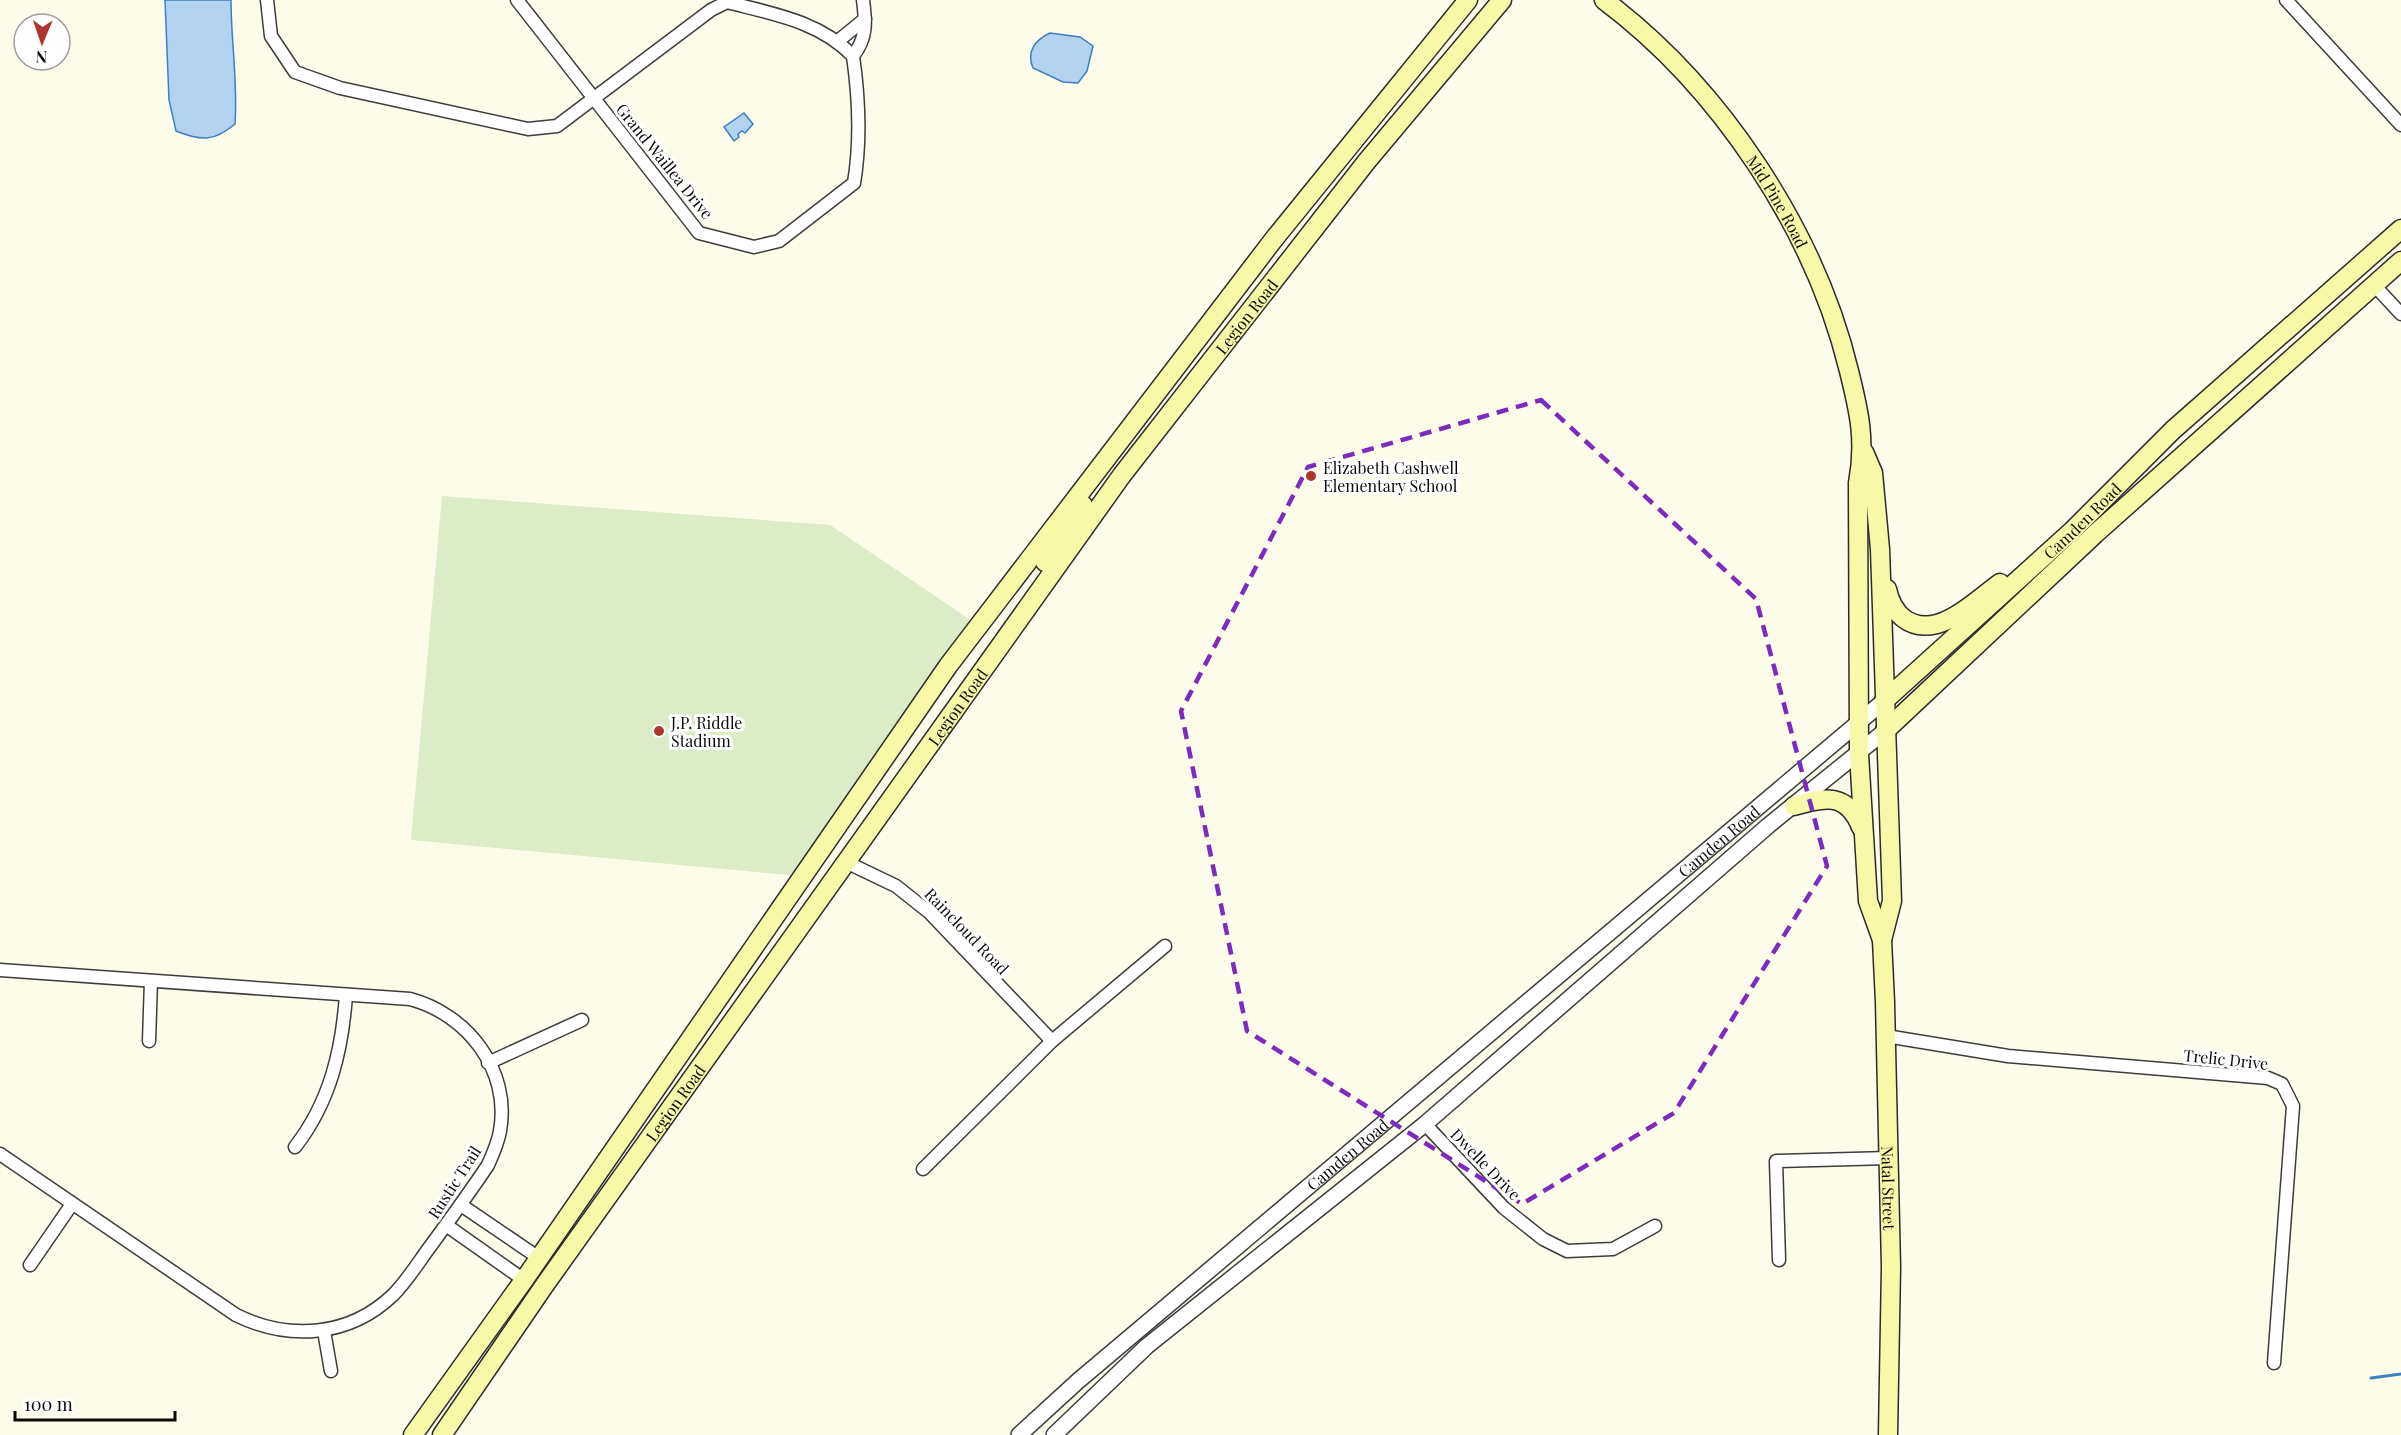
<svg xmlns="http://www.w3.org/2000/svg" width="2401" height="1435" font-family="'Playfair Display',serif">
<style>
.pitch{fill:#dbecc7}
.water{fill:#b2d2f0;stroke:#3f7fc1;stroke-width:1.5}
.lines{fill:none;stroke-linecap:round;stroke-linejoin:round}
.stream{stroke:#3f7fc1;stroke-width:3}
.minor-casing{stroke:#3d3d3d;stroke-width:15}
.tertiary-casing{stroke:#3d3d3d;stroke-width:18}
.secondary-casing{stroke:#2c2c2c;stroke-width:21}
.minor{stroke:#fff;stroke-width:12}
.tertiary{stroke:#fff;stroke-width:15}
.secondary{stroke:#f8f8a9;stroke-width:18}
.marked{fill:none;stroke:#7b2cbf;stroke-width:4.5;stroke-dasharray:12 8;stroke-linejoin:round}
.poi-dot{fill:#ae362e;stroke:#fff;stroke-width:2}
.labels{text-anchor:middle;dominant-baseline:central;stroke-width:6;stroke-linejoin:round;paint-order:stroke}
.street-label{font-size:16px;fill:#0a0a0a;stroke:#fff}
.poi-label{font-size:16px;fill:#0a0a0a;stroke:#fff;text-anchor:start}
</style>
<rect width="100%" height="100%" fill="#fdfbe9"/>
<polygon class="pitch" points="442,496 830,525 972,621 799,876 411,840"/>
<g class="water">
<path d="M165,0H231C231,42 238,82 235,124C214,142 201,141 176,131L169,100Z"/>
<path d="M1050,33L1080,37L1093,46L1087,71L1078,83L1063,82L1033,68C1026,52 1035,40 1050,33Z"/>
<polygon points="744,113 753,124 745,133 742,131 738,134 739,137 734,141 724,127"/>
</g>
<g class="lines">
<polyline class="stream" points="2371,1378 2401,1374"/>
<defs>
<g id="minor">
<path d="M267,0L271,36L295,72L340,88L528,129L557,126L711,10L727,2C773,14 819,21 853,56"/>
<path d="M517,0L699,233L754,247L779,241L854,183C861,141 859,98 853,56"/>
<polyline points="2286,0 2401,125"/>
<polyline points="838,41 865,19"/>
<path d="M853,56C867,38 866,23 863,0"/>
<polyline points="2374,285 2401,314"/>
<polyline points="846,862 896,886 930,913 1052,1041"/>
<path d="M0,970L410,999C467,1014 511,1070 500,1131C498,1143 493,1154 488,1165C470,1192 451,1218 432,1244C419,1261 408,1280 393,1295C349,1337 289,1341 236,1315L0,1154"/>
<polyline points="1886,1036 2008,1056 2268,1078 2282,1084 2293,1106 2274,1363"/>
<polyline points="149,1041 151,981"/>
<polyline points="488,1063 582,1020"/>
<polyline points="1425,1124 1504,1208 1543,1239 1567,1251 1613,1249 1655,1226"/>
<path d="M295,1147C330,1102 342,1051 346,995"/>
<polyline points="923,1169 1052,1041 1165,946"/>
<polyline points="461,1205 539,1258"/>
<polyline points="446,1225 524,1280"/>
<polyline points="1779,1260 1776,1161 1889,1158"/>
<polyline points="30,1265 72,1204"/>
<polyline points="324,1331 331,1371"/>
</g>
<g id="tertiary">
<path id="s1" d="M1019,1435L1078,1381L1884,701"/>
<polyline points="1054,1435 1147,1346 1425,1124 1769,825 1885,731"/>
</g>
<g id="secondary">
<path id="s2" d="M1604,0C1720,87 1815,230 1849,371C1859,411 1866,441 1858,483L1859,754L1868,901L1882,940L1885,1002L1891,1267L1888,1435"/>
<polyline points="1864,452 1873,473 1880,549 1892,901 1882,940"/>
<polyline points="1045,562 1083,505"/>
<path d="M1887,589C1892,613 1909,631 1937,624C1959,618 1982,596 2000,583"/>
<path id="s3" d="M1884,701L2072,531L2173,430L2401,229"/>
<polyline points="1885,731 2095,534 2401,261"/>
<path d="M1794,806C1824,797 1847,792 1861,827"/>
<polyline points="413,1435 524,1280 948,666 1274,239 1468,0"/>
<path id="s4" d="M442,1435L544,1286L1122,475L1367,161L1502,0"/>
</g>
</defs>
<use href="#minor" class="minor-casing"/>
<use href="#tertiary" class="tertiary-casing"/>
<use href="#secondary" class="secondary-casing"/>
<use href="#minor" class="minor"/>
<use href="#tertiary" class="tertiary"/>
<use href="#secondary" class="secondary"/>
</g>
<path class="marked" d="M1541,400L1756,599L1827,866L1674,1113L1522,1204L1247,1031L1181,711L1308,467Z"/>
<g class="poi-dot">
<circle cx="1311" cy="476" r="6"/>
<circle cx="659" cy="731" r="6"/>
</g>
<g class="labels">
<g class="street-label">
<text transform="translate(665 161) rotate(51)">Grand Waillea Drive</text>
<text stroke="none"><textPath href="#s2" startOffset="268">Mid Pine Road</textPath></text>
<text stroke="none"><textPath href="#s4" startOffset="1378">Legion Road</textPath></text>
<text stroke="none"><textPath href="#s3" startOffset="268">Camden Road</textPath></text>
<text stroke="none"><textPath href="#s4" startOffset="892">Legion Road</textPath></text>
<text stroke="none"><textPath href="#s1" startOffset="918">Camden Road</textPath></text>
<text transform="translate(967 931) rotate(46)">Raincloud Road</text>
<text transform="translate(2226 1059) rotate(6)">Trelic Drive</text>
<text stroke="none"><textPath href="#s4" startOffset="406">Legion Road</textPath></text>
<text stroke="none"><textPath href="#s1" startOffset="432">Camden Road</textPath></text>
<text transform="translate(1486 1164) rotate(46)">Dwelle Drive</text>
<text transform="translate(454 1182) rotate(-57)">Rustic Trail</text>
<text stroke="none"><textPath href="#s2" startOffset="1274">Natal Street</textPath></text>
</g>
<g class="poi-label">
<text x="1323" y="467">Elizabeth Cashwell<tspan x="1323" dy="18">Elementary School</tspan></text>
<text x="671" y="722">J.P. Riddle<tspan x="671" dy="18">Stadium</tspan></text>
</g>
</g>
<g transform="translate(42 42) rotate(182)"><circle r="28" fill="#ffffff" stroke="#9d9d9d" stroke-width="1.5"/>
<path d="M0-4.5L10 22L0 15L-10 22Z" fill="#ae362e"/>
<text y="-9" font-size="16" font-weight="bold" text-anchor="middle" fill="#0a0a0a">N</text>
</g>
<path d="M15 1411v9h160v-9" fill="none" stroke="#0a0a0a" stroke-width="3"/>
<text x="24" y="1411" font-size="18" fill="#0a0a0a" stroke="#ffffff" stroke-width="4.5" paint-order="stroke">100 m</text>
</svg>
